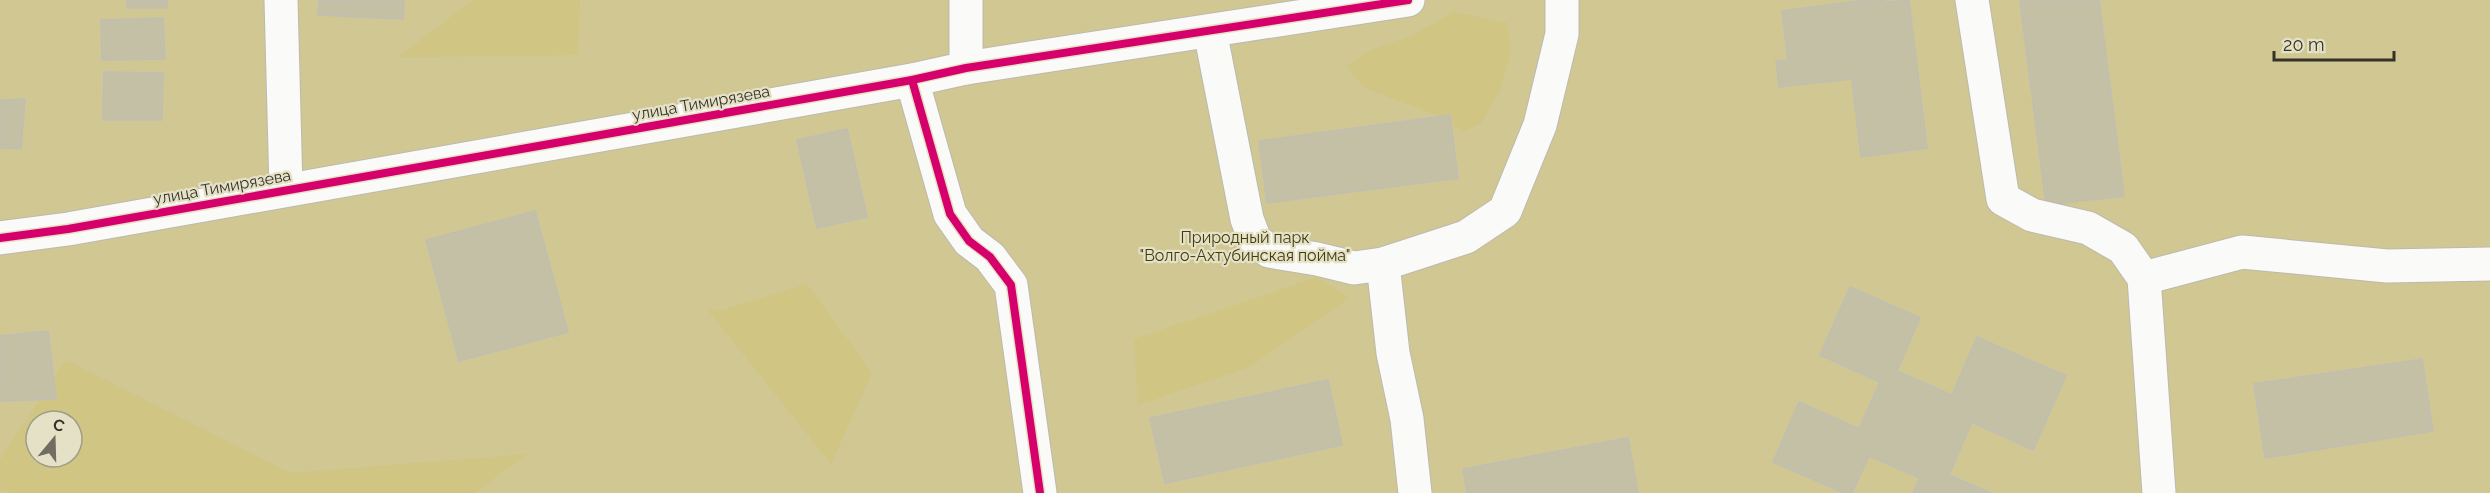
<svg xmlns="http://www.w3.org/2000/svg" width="2490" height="493" font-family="Raleway,sans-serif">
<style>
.green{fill:#d0c792;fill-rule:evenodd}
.forest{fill:#d0c583;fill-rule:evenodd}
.building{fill:#c4c0a5;stroke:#c0beb3;stroke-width:1.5}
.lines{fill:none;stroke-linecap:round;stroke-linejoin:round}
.minor-casing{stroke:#bcbaaf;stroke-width:35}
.minor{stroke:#fafaf8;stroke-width:33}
.cycleway-casing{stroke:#e5e1c7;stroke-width:11}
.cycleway{stroke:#d6006c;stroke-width:8}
.labels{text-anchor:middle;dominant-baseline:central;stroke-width:4.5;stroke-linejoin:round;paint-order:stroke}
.street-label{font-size:16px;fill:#343228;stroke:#e5e1c7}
.park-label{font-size:16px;fill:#423b0c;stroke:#e5e1c7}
</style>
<rect width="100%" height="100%" fill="#dedcce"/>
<path class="green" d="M0,0H2490V493H0ZM36,421H72V457H36Z"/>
<g class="forest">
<polygon points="473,0 580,0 578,55 398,57"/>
<polygon points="1454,12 1507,23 1511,52 1499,93 1481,123 1463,132 1439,116 1365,88 1347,66 1366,52 1413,35"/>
<polygon points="1318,277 1349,298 1249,367 1138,405 1134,339"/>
<polygon points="807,284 872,373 831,464 707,309 719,311"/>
<path d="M66,360L291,473L528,454L474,493H12L0,489V460ZM36,421H72V457H36Z"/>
</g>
<g class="building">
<rect x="127" y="0" width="40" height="8"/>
<polygon points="319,0 404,0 403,19 318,15"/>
<polygon points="1866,0 1885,0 1885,2 1909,0 1927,148 1861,157 1852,79 1779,87 1776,61 1788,60 1782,11"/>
<polygon points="2030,0 2099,0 2124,196 2046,205 2020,1"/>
<polygon points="163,18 165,59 102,60 101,20"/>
<polygon points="104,72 163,73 162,120 103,120"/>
<polygon points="25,99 21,149 0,148 0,100"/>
<polygon points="1450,115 1458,178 1267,203 1259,141"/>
<polygon points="847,129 867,217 817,228 797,140"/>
<polygon points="535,211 568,332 459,361 426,240"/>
<polygon points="1850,287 1920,318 1897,371 1952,395 1977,337 2066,376 2033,450 1972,422 1949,475 1991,493 1913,493 1920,478 1869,456 1852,493 1844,493 1773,462 1799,402 1859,429 1880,382 1820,355"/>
<polygon points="48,331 56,399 0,401 0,336"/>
<polygon points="2422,359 2433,431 2265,458 2254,384"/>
<polygon points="1328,380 1342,445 1165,483 1150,418"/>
<polygon points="1628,438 1638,493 1467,493 1463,469"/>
</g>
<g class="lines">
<defs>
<g id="minor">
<polyline points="281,0 286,189"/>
<polyline points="966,0 966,68"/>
<polyline points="1972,0 2003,199 2032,215 2088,228 2123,248 2144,278 2159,493"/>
<polyline points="1210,31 1247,219 1255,240 1269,251 1317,259 1354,268 1383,264 1393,353 1407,419 1415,493"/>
<polyline points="912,80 950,214 969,241 990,257 1011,285 1040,493"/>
<polyline points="0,238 68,229 912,80 966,68 1408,0"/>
<polyline points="1383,264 1466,237 1505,211 1540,125 1562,34 1562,0"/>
<polyline points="2144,278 2242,252 2387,266 2490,264"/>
</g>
</defs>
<use href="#minor" class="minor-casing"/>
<use href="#minor" class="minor"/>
<defs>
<g id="cycleway">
<polyline points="912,80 950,214 969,241 990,257 1011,285 1040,493"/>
<polyline points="0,238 68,229 912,80 966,68 1408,0"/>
</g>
</defs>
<use href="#cycleway" class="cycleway-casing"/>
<use href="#cycleway" class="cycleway"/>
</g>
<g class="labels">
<g class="street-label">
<text transform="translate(701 103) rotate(-10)">улица Тимирязева</text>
<text transform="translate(222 187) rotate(-10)">улица Тимирязева</text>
</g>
<g class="park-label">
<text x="1245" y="237">Природный парк<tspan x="1245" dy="18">"Волго-Ахтубинская пойма"</tspan></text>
</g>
</g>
<g transform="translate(54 439) rotate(19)"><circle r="28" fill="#e5e1c7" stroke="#9e9b87" stroke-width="1.5"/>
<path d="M0-4.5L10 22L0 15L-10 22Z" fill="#706e62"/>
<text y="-9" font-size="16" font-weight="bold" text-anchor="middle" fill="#343228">С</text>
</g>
<path d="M2274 51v9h120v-9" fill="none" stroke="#343228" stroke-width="3"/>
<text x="2283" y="51" font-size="18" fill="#343228" stroke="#e5e1c7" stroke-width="4.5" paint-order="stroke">20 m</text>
</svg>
